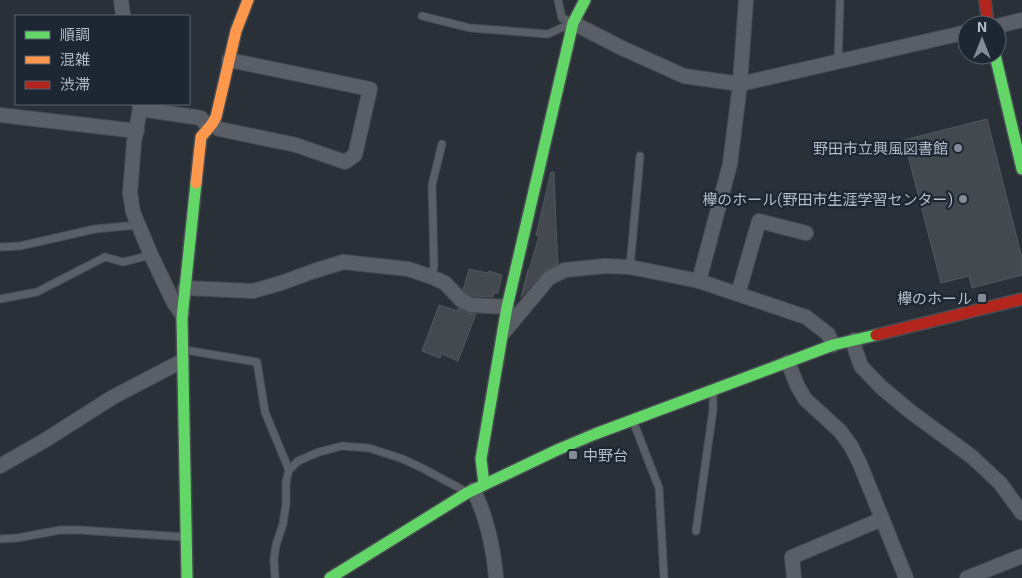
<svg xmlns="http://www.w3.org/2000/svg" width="1022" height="578" font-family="'Exo 2','Noto Sans JP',sans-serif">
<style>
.building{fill:#444950;stroke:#52575f}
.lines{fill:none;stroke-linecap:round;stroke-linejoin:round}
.lane-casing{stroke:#484c53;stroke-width:9}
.street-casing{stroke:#484c53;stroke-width:16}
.fast-casing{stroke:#484c53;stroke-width:14}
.slow-casing{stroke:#484c53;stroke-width:14}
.jam-casing{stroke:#484c53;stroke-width:14}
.lane{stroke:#5a5e66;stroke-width:7}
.street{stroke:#5a5e66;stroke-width:14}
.fast{stroke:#63d668;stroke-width:11}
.slow{stroke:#ff974d;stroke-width:11}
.jam{stroke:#b3261e;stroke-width:11}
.poi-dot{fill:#848b96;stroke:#1d2633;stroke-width:2}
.labels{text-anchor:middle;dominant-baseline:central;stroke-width:4.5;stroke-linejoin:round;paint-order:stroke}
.poi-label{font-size:15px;fill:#b4bcc9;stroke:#1d2633;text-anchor:end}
</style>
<rect width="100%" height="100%" fill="#2a3038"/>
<g class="building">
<polygon points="987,119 1022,258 1022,275 972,288 969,276 941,283 904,140"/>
<polygon points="551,172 554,172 556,227 558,264 543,272 521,297 528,270 529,270 539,236 536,235"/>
<polygon points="469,269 488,273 489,271 502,275 498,293 494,293 493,297 473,296 466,293 463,290"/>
<polygon points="439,305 458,311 458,308 467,313 476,314 458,361 442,354 440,358 422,351"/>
</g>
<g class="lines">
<defs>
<g id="lane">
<polyline points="558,0 562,18 572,22"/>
<polyline points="422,16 470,28 548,34 570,24"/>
<polyline points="838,62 840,0"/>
<polyline points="0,247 20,246 95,229 138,225"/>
<polyline points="630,267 640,156"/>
<polyline points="432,277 434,265 432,185 442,144"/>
<polyline points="0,299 37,292 105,257 123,262 151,255"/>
<polyline points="185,350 257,362 265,412 289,470"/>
<polyline points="633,421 659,488 664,578"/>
<polyline points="696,531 713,410 713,393"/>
<polyline points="0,539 17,538 60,530 79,530 184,537"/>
<polyline points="275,578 274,559 276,545 283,524 286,504 286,482 289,470 298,461 319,452 342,446 369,448 403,459 422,468 465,491"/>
</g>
<g id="street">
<polyline points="121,0 123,16"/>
<polyline points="573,23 622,48 684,76 740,84 967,32"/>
<polyline points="997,26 1022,20"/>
<polyline points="139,104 140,109 134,142 130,193 133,212 151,255 174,303 182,314"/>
<polyline points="140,109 201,118 208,128"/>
<polyline points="0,115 137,131"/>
<polyline points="212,124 219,129 296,145 345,162 355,155 370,89 229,60"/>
<polyline points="699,281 730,164 740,84 746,0"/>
<polyline points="185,288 253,291 281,283 314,271 343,262 408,269 432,277 445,283 461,300 471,305 507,307"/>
<polyline points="738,294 759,221 806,233"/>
<polyline points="504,332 549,278 565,270 605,266 630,267 699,281 806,317 828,334 833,345"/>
<polyline points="854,340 855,349 861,366 881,387 911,412 971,456 1000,483 1022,513"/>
<polyline points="788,362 797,385 805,399 840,431 851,446 860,464 906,578"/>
<polyline points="0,466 47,439 113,397 182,361"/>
<path d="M473,490C486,513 494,551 496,578"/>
<polyline points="794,578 792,557 882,519"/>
<polyline points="967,578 1022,556"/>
</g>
<g id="fast">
<polyline points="995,55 1022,169"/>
<polyline points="484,484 481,459 507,307 573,23 585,0"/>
<polyline points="187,578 182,318 196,183"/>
<polyline points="330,578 467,493 557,450 595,434 833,345 876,335"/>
</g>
<polyline id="slow" points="196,183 201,137 212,124 216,117 236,31 248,0"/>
<g id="jam">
<polyline points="985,0 988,25"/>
<polyline points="876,335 1022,299"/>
</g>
</defs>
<use href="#lane" class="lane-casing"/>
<use href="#street" class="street-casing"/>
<use href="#fast" class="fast-casing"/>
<use href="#slow" class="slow-casing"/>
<use href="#jam" class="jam-casing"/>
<use href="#lane" class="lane"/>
<use href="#street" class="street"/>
<use href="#fast" class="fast"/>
<use href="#slow" class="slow"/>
<use href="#jam" class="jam"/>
</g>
<g class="poi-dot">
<circle cx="958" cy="148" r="5"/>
<circle cx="963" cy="199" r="5"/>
<rect x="977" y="293" width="10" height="10" rx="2.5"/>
<rect x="568" y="450" width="10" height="10" rx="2.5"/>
</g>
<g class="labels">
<g class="poi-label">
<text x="948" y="148">野田市立興風図書館</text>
<text x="953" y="199">欅のホール(野田市生涯学習センター)</text>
<text x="972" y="298">欅のホール</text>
<text x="583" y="455" text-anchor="start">中野台</text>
</g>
</g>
<rect x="15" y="15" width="175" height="90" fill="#1d2633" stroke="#59626f"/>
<rect x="25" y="31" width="25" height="8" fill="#63d668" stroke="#59626f"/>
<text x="60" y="40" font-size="15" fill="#b4bcc9">順調</text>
<rect x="25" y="56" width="25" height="8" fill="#ff974d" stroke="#59626f"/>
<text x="60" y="65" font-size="15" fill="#b4bcc9">混雑</text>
<rect x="25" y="81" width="25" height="8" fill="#b3261e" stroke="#59626f"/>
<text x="60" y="90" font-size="15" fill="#b4bcc9">渋滞</text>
<g transform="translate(982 40)"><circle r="24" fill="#1d2633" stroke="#59626f"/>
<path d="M0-4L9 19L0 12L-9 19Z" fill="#848b96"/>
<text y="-8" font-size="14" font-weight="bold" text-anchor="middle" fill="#b4bcc9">N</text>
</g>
</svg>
